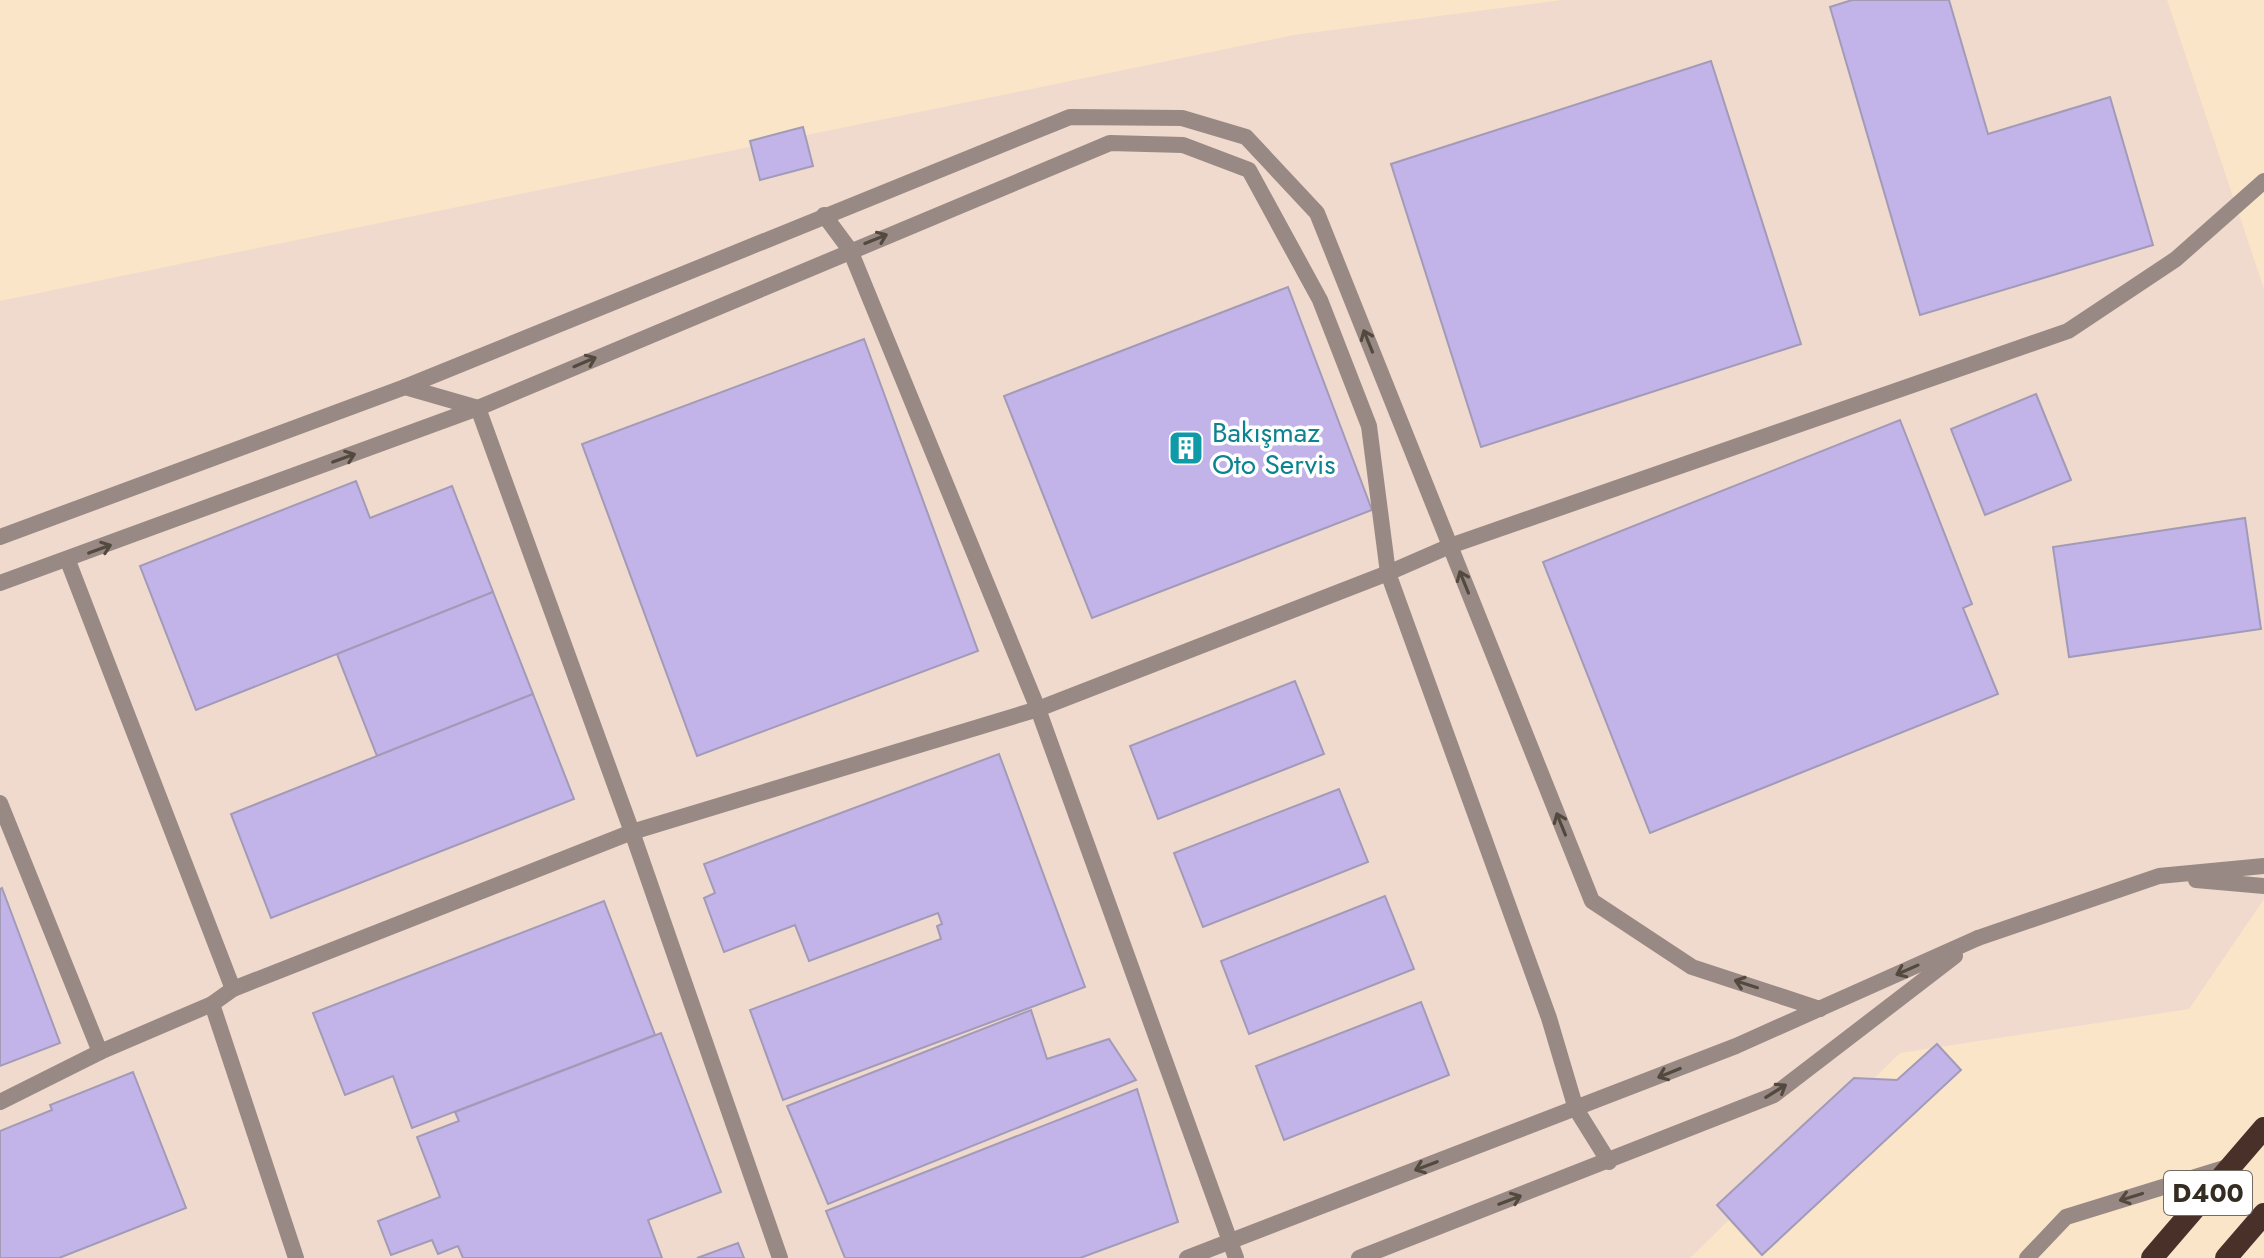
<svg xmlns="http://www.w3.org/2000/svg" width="2264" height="1258" font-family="Jost,sans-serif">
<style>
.industrial{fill:#f0d9cd}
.building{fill:#c2b3e8;stroke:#a29bb8;stroke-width:2}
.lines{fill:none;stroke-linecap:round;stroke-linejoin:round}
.service{stroke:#988984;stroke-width:16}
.tertiary{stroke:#988984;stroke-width:16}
.trunk{stroke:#493028;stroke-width:22}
.oneway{stroke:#53493f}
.labels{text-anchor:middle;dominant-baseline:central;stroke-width:7;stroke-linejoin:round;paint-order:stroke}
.shield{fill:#fff;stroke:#726c64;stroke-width:2}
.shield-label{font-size:26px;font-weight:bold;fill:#352d22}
.culture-label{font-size:28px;fill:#0d838f;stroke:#fff;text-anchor:start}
</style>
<rect width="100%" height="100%" fill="#fae5c9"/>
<polygon class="industrial" points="1562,0 2167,0 2264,289 2264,899 2189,1009 1900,1053 1690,1258 0,1258 0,301 1294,35"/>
<g class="building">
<polygon points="1852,0 1949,0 1988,134 2110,97 2153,245 1920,315 1830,7"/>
<polygon points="1711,61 1801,344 1481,447 1391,164"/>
<polygon points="803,127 813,166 760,180 750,141"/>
<polygon points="1288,287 1372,510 1092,618 1004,396"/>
<polygon points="864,339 978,651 697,756 582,444"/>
<polygon points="2036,394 2071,480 1985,515 1951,429"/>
<polygon points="1900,420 1972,604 1963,608 1998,694 1650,833 1543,562"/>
<polygon points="356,481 370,518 452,486 493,592 196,710 140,566"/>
<polygon points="2245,518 2261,629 2069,657 2053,547"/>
<polygon points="493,592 533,694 377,756 337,654"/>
<polygon points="1295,681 1324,754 1158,819 1130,746"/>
<polygon points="533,694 574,799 271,918 231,814"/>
<polygon points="999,754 1085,987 783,1100 750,1010 941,939 937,926 942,924 938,913 809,961 795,925 724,952 704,898 715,893 704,864"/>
<polygon points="1339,789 1368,862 1203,927 1174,853"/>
<polygon points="2,888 60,1043 0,1066 0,889"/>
<polygon points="1385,896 1414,969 1249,1034 1221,961"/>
<polygon points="604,901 655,1035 412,1128 393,1076 345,1095 313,1013"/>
<polygon points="1421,1002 1449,1075 1284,1140 1256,1066"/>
<polygon points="1031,1010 1047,1059 1109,1039 1136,1080 828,1204 787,1106"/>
<polygon points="661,1033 721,1192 648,1220 662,1258 463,1258 458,1246 438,1254 432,1240 391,1255 378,1221 440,1197 417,1137 459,1121 455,1112"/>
<polygon points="1937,1044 1961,1070 1762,1255 1717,1205 1854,1078 1897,1080"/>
<polygon points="133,1072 186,1208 59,1258 0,1258 0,1131 52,1110 50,1105"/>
<polygon points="1137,1089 1178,1222 1080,1258 845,1258 826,1211"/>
<polygon points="738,1243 744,1258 697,1258"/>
</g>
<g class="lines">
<g class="service">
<polyline points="824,215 850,250 1038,709 1236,1258"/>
<polyline points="405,387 478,408 632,832 780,1258"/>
<polyline points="68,561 233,989"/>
<polyline points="0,803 100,1052"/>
<polyline points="2196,880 2264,886"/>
<polyline points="1978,938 2159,876 2264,866"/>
<polyline points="212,1004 296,1258"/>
<polyline points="0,1102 100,1052 212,1004 233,989 632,832 1038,709 1388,573 1450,546 2068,331 2176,259 2264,181"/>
<polyline points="2027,1258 2066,1217 2231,1166"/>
</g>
<g class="tertiary">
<polyline points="0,537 405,387 1070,117 1182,118 1246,137 1317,213 1592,901 1692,967 1820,1009"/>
<polyline points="0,583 478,408 1110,143 1183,145 1249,170 1320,300 1369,426 1388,573 1549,1018 1576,1109 1609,1162"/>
<polyline points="1187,1258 1736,1046 1978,938"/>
<polyline points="1359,1258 1774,1095 1955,956"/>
</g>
<g class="trunk">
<polyline points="2152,1258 2264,1128"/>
<polyline points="2226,1258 2264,1214"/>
</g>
</g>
<defs><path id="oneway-shaft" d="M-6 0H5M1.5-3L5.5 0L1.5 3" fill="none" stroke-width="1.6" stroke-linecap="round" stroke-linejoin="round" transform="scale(2)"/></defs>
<g class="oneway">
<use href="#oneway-shaft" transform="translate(876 239) rotate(-22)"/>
<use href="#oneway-shaft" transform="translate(1368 341) rotate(-112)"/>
<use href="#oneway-shaft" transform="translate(585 362) rotate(-23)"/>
<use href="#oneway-shaft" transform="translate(344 458) rotate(-20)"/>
<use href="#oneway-shaft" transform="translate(100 549) rotate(-20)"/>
<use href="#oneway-shaft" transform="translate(1464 582) rotate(-112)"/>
<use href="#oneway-shaft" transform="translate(1561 824) rotate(-112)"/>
<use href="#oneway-shaft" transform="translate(1907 970) rotate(156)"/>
<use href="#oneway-shaft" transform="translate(1746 984) rotate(-162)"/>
<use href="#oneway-shaft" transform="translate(1669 1073) rotate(158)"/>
<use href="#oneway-shaft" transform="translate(1776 1091) rotate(-32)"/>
<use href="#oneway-shaft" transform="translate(1426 1166) rotate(159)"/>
<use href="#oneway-shaft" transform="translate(2131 1197) rotate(163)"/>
<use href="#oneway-shaft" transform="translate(1510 1200) rotate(-21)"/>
</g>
<defs>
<symbol id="building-square" viewBox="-11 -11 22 22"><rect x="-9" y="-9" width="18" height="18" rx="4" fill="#0f9aa8" stroke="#fff"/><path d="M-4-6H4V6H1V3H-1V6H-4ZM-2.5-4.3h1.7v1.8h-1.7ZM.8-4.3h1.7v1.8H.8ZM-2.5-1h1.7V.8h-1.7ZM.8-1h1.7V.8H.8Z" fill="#fff"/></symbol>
</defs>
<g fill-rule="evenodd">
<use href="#building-square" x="1166" y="428" width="40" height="40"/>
</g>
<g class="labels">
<rect class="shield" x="2164" y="1171" width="88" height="44" rx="6"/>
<g class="shield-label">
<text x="2208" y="1193">D400</text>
</g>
<g class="culture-label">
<text x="1212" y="432">Bakışmaz<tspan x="1212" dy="32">Oto Servis</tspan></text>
</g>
</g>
</svg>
